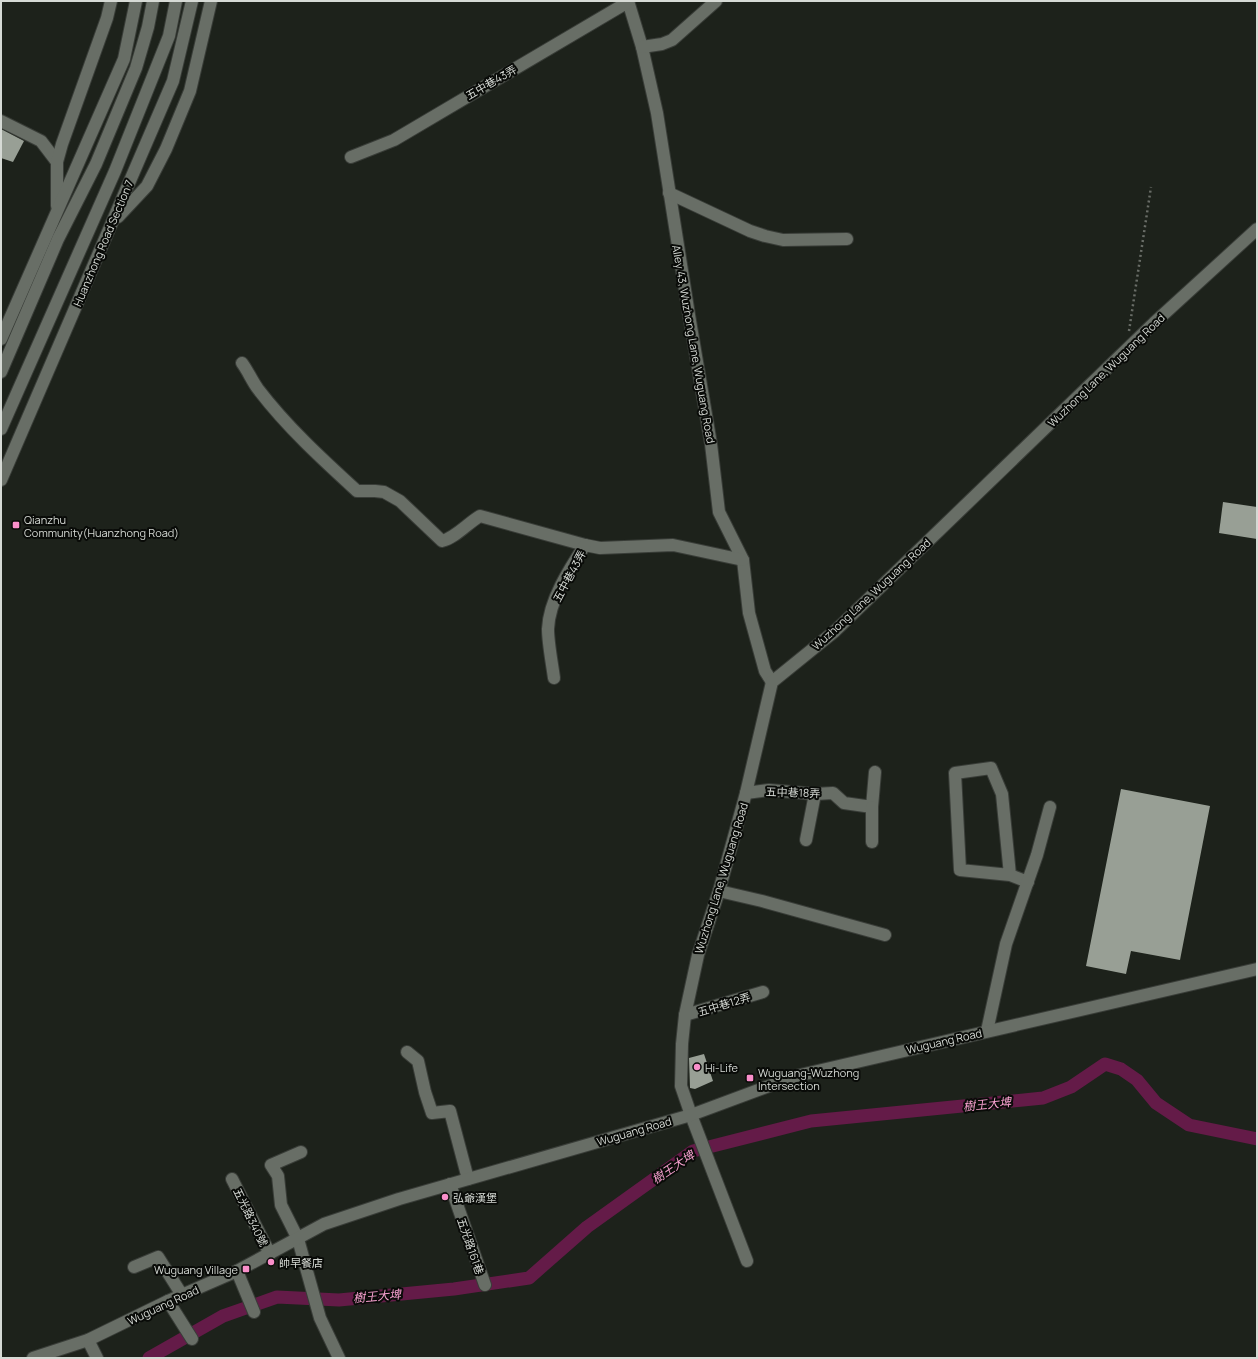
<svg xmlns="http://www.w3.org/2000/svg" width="1258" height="1359" font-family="Manrope,'Noto Sans TC',sans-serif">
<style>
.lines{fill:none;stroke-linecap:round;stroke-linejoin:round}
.canal{stroke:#641b48;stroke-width:13}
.building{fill:#989f95}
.minor-casing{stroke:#393d38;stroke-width:14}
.path{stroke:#696d67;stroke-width:2.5;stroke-dasharray:2 3;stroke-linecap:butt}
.minor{stroke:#686e66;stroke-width:12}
.poi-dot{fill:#f98fca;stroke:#090b08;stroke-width:1.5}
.labels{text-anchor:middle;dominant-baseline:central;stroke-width:4;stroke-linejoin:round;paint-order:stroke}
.street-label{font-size:11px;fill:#d6dad5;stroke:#090b08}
.poi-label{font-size:11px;fill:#d6dad5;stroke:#090b08;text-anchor:start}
.water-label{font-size:12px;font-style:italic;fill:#f7a0cf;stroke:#090b08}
</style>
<rect width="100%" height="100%" fill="#1d221b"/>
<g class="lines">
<polyline class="canal" points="149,1358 223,1316 277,1297 339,1300 454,1289 529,1278 587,1227 693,1151 811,1121 1043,1098 1071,1087 1105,1064 1121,1069 1137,1080 1156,1103 1189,1125 1257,1139"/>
</g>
<g class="building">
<polygon points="1,129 24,141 13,162 1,158"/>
<polygon points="1223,502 1257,507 1257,539 1219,533"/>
<polygon points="1121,789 1210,806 1180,960 1131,951 1126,974 1086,966"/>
<polygon points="704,1054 713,1081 695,1089 690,1088 689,1058"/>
</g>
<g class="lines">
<defs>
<g id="minor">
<polyline points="628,1 642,47 657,113 689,315 711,444 719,512 743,560 749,613 765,671 772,682"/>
<polyline points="642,47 662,44 672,40 716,1"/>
<polyline points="1,121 41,141 57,162"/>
<polyline points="351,157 394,140 628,2"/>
<polyline points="669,193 750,231 765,236 783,240 847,239"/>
<polyline points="57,206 57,162 62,144 107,18 111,1"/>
<polyline points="118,217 147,186 166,149 190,91 211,1"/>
<polyline points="1,339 124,59 136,1"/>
<path d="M242,363C248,371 252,381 258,389C287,427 322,459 357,491H375L384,492L400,501L442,541C455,538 468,523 480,516L585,545L600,548L673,545L743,560"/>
<polyline points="1,372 58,239 96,164 136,68 148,27 153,1"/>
<polyline points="1,429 115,171 169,36 176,1"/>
<polyline points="1,480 173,81 192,1"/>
<path d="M554,678C552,663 548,643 548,629C549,600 570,568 585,545"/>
<polyline points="746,793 769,790 815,794 833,793 844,803 872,807 875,772"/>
<polyline points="872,807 872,842"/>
<polyline points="806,840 815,794"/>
<polyline points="1010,875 960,870 955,773 991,768 1002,794 1010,875 1028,882"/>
<polyline points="719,891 762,901 885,935"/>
<polyline points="685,1015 763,992"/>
<polyline points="987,1031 1006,944 1037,855 1050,807"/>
<polyline points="407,1052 418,1061 425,1092 432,1113 450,1111 468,1179"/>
<polyline points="301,1152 271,1165 278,1176 281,1205 298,1239 320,1318 339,1358"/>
<polyline points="232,1179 270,1254"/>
<polyline points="450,1184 485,1285"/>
<polyline points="747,1261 691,1115 681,1086 682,1044 685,1015 698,955 719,891 746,793 772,682 835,631 1154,323 1257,229"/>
<polyline points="134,1267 158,1257 182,1295"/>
<polyline points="237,1271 254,1312"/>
<polyline points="168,1301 192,1339"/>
<polyline points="88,1340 97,1358"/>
<polyline points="33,1358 88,1340 168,1301 237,1271 324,1224 399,1199 691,1115 796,1076 1257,969"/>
</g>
</defs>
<use href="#minor" class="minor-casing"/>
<polyline class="path" points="1129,331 1151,187"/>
<use href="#minor" class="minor"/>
</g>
<g class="poi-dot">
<rect x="12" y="521" width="8" height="8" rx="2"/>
<circle cx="697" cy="1067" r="4"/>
<rect x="746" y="1074" width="8" height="8" rx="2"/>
<circle cx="445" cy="1197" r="4"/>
<circle cx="271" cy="1262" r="4"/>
<rect x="242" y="1265" width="8" height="8" rx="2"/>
</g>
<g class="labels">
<g class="street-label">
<text transform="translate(491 82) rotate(-30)">五中巷43弄</text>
<text transform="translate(103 243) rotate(-67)">Huanzhong Road Section 7</text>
<text transform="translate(694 344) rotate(80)">Alley 43, Wuzhong Lane, Wuguang Road</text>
<text transform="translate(1106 370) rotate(-44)">Wuzhong Lane, Wuguang Road</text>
<text transform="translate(569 576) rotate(-62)">五中巷43弄</text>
<text transform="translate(871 594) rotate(-43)">Wuzhong Lane, Wuguang Road</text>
<text transform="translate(793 792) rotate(2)">五中巷18弄</text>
<text transform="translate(721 878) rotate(-73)">Wuzhong Lane, Wuguang Road</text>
<text transform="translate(724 1004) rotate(-17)">五中巷12弄</text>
<text transform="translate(944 1041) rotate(-13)">Wuguang Road</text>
<text transform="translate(634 1131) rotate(-16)">Wuguang Road</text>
<text transform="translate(251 1217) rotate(64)">五光路340號</text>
<text transform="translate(471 1246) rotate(71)">五光路161巷</text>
<text transform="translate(163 1305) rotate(-25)">Wuguang Road</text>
</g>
<g class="poi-label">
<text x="24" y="519">Qianzhu<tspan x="24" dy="13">Community(Huanzhong Road)</tspan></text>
<text x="705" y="1067">Hi-Life</text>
<text x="758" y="1072">Wuguang-Wuzhong<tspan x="758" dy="13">Intersection</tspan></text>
<text x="453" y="1197">弘爺漢堡</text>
<text x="279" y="1262">帥早餐店</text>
<text x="238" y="1269" text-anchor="end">Wuguang Village</text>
</g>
<g class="water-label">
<text transform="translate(987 1104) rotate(-6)">樹王大埤</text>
<text transform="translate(673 1167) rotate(-34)">樹王大埤</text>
<text transform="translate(377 1296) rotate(-5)">樹王大埤</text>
</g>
</g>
<rect width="1258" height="1359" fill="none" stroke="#d6dad5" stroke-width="4"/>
</svg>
